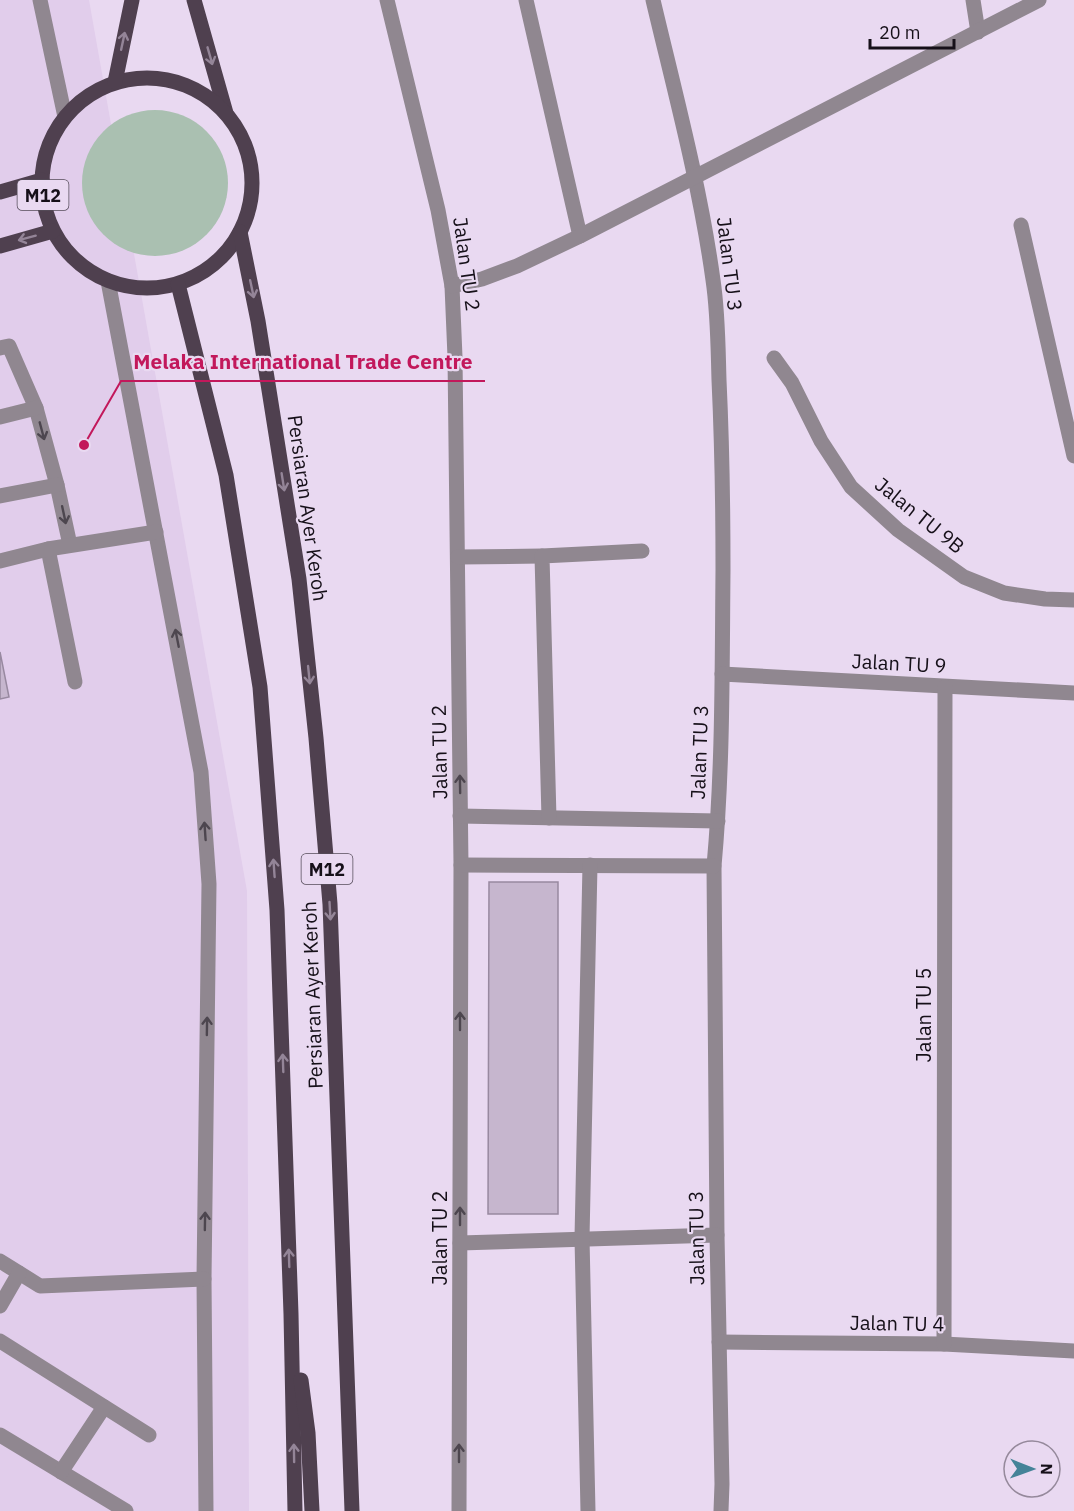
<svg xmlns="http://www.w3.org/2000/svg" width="1074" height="1511" font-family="'IBM Plex Sans',sans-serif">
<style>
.built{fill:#e1cdeb}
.green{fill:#aac0b1}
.building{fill:#c6b6ce;stroke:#9889a0;stroke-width:1.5}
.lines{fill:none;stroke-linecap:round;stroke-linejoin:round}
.minor{stroke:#908790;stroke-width:15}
.major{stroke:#4f404f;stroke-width:15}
.oneway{stroke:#948598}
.oneway2{stroke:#4d464f}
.labels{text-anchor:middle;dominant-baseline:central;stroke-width:4.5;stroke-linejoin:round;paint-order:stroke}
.shield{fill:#e9d9f1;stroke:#554c5a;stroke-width:1.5}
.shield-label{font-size:18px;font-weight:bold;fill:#161019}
.street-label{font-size:20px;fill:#161019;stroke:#e9d9f1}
.leader{fill:none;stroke:#c2185b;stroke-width:2}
.callout-dot{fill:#c2185b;stroke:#e9d9f1;stroke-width:2}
.callout-label{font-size:21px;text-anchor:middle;font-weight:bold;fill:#c2185b;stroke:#e9d9f1;stroke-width:4.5;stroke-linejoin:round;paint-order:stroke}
</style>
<rect width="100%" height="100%" fill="#e9d9f1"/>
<polygon class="built" points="0,0 89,0 247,891 249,1511 0,1511"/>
<circle class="green" cx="155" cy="183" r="73"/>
<g class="building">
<polygon points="0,652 9,697 0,699"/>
<polygon points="489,882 558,882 558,1214 488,1214"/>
</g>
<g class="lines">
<g class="minor">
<polyline points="40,0 65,117"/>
<polyline points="387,0 438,210 452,286 455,357 461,865 459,1511"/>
<polyline points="526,0 580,236"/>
<path d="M653,0C675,93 700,185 713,280C718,313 718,347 719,380C722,443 723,507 723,570C722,669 723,768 714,866L717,1235L722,1484L721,1511"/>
<polyline points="973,0 978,32"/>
<polyline points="1021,225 1074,456"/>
<polyline points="108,281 201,772 209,884 204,1279 206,1511"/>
<polyline points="452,286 482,279 517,266 580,236 1039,0"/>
<polyline points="0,348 9,346 36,408 57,485 70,545"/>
<polyline points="774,358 792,383 821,441 851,487 898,530 964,577 1004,593 1045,599 1074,600"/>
<polyline points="0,417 36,408"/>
<polyline points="0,496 57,485"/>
<polyline points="48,549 75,682"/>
<polyline points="458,557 542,556"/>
<polyline points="0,561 48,549 156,532"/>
<polyline points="722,674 1074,693"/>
<polyline points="460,816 718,821"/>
<polyline points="549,818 542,556 642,551"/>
<polyline points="461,865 714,866"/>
<polyline points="460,1243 717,1235"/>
<polyline points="0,1261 40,1286 204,1279"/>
<polyline points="0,1306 19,1273"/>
<polyline points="0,1341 149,1435"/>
<polyline points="719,1342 944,1344 1074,1351"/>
<polyline points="944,1344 945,687"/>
<polyline points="0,1435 126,1511"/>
<polyline points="61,1472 104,1407"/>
<polyline points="588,1511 582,1238 590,865"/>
</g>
<g class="major">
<polyline points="194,0 226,113"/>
<circle cx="147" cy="183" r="105"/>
<polyline points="115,82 132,0"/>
<polyline points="0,192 42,180"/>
<polyline points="240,232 258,321 299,579 316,738 330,904 352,1511"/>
<polyline points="0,246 53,231"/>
<polyline points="178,284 226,475 260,687 277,910 291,1314 295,1511"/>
<polyline points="301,1380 308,1433 312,1511"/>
</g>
</g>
<defs><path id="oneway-shaft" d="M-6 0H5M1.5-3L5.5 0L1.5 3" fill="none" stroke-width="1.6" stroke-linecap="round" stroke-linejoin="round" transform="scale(1.5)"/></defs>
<g class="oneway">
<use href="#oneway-shaft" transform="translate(123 41) rotate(-78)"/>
<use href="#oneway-shaft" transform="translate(210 56) rotate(74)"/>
<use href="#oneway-shaft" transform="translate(27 238) rotate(165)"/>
<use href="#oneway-shaft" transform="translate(252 289) rotate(78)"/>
<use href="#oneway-shaft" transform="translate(283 482) rotate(81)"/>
<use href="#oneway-shaft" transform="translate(309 675) rotate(84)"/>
<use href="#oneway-shaft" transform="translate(274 868) rotate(-94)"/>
<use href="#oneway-shaft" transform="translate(330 911) rotate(87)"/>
<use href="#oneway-shaft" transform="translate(283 1063) rotate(-92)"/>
<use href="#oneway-shaft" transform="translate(289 1258) rotate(-92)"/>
<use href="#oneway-shaft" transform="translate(294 1453) rotate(-91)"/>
</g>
<g class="oneway2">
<use href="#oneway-shaft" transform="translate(42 431) rotate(75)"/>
<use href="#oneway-shaft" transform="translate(64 515) rotate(78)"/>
<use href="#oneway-shaft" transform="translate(177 638) rotate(-101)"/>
<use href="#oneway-shaft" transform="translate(460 784) rotate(-91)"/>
<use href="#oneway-shaft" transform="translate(205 831) rotate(-94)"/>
<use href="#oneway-shaft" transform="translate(460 1021) rotate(-90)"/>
<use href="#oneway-shaft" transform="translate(207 1026) rotate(-89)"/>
<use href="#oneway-shaft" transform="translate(460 1216) rotate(-90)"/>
<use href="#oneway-shaft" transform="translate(205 1221) rotate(-89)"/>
<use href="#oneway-shaft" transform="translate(459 1453) rotate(-90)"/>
</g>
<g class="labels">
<g class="shield">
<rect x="17.5" y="180" width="51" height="30" rx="4.5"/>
<rect x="301.5" y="854" width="51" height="30" rx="4.5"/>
</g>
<g class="shield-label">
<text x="43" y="195">M12</text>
<text x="327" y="869">M12</text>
</g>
<g class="street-label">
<text transform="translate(467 264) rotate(82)">Jalan TU 2</text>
<text transform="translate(730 264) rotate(83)">Jalan TU 3</text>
<text transform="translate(308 508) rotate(82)">Persiaran Ayer Keroh</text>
<text transform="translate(920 515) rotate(39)">Jalan TU 9B</text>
<text transform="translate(899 663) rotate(3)">Jalan TU 9</text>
<text transform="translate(439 752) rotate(-91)">Jalan TU 2</text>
<text transform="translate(699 752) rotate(-88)">Jalan TU 3</text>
<text transform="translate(312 995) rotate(-92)">Persiaran Ayer Keroh</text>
<text transform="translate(923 1015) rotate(-90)">Jalan TU 5</text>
<text transform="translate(439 1238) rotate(-90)">Jalan TU 2</text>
<text transform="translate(696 1238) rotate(-91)">Jalan TU 3</text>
<text transform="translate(897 1323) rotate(1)">Jalan TU 4</text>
</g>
</g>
<path class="leader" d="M84 445L121 381H485"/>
<circle class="callout-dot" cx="84" cy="445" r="6"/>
<g class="callout-label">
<text x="303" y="369">Melaka International Trade Centre</text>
</g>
<g transform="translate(1032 1469) rotate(91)"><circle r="28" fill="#e9d9f1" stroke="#95899b" stroke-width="1.5"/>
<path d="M0-4.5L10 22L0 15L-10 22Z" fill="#448398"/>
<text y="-9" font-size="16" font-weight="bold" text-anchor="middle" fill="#161019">N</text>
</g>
<path d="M870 39v9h84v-9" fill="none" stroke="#161019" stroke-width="3"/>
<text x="879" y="39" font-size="18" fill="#161019" stroke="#e9d9f1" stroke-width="4.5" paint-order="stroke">20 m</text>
</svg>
